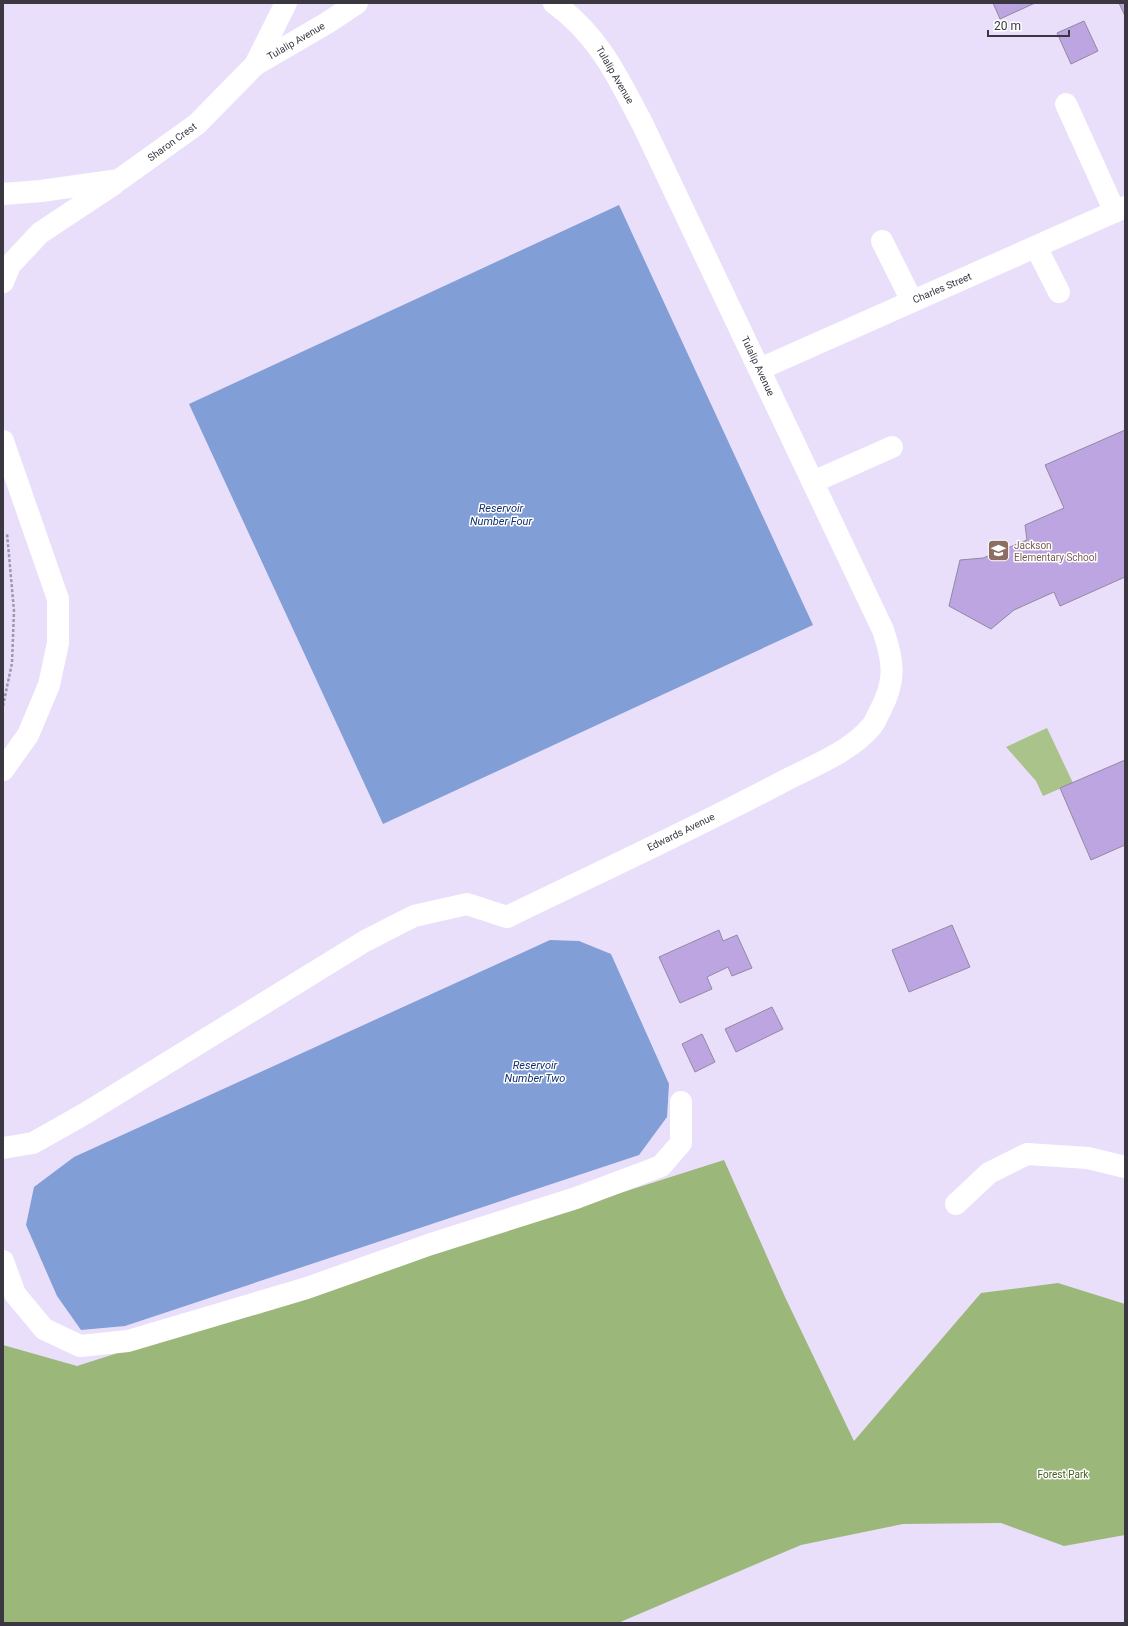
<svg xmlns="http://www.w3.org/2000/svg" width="1128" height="1626" font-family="Roboto,sans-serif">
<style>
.green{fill:#aac38a}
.forest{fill:#9cb77a}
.water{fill:#819ed6}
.building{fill:#bda5e1;stroke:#9289a1}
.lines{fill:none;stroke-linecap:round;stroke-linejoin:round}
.path{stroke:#9f98ac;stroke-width:2.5;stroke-dasharray:3 2;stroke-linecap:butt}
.minor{stroke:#fff;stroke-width:22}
.labels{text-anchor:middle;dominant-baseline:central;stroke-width:3;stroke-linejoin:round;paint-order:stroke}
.street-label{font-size:10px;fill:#3a3741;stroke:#fff}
.education-label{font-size:10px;fill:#785e54;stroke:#fff;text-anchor:start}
.park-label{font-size:10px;fill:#455e1e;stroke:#fff}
.water-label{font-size:11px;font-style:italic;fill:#0f2f6f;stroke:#fff}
</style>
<rect width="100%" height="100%" fill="#e9dffa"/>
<polygon class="green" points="1047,728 1073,783 1043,796 1036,781 1006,747"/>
<polygon class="forest" points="724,1160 785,1297 854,1441 981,1293 1058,1283 1125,1304 1125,1535 1064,1546 1001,1523 903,1524 801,1545 618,1623 3,1623 3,1345 77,1366"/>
<g class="water">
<polygon points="619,205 813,625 383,824 189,404"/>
<polygon points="550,940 579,941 611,954 669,1084 667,1117 639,1155 125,1326 81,1330 57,1296 26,1225 34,1187 74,1157"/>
</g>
<g class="building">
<polygon points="993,3 1035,3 1000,19"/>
<polygon points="1119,3 1125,3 1125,16"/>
<polygon points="1084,21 1098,51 1071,64 1057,33"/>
<polygon points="1125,430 1125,577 1060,606 1054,592 1014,610 991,629 949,606 960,560 983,558 1027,540 1025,525 1064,508 1045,465"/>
<polygon points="1125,760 1125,845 1091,860 1060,788"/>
<polygon points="952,925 970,967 909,992 892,950"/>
<polygon points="719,930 723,941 737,935 752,968 732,976 728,967 707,977 712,989 680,1003 659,957"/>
<polygon points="772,1007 783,1029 736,1052 725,1029"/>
<polygon points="702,1034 715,1062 695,1072 682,1044"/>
</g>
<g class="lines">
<polyline class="path" points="3,706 12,663 14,611 7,533"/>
<g class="minor">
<polyline points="255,65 327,23 357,3"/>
<polyline points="1066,104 1115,212"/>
<polyline points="3,194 41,191 119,180 197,124 255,65 286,3"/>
<polyline points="882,241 912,301"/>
<polyline points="1036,247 1059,292"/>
<polyline points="3,282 10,265 40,233 114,184"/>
<polyline points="760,369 1125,207"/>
<polyline points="3,441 58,599 58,643 49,685 28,735 3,770"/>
<polyline points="813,482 892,447"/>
<path d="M3,1148L33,1143L86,1113L365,941L414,916L467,904L507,917C599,872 692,830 782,782C811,767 850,752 871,727C875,723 877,716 880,711C896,681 894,662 883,630L643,125C617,76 600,37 554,3"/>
<polyline points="956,1204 989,1173 1027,1154 1088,1158 1125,1167"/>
<polyline points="3,1261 15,1294 44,1329 80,1346 128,1341 307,1288 431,1244 576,1198 661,1166 681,1143 681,1102"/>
</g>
</g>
<defs>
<symbol id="school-square" viewBox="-11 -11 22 22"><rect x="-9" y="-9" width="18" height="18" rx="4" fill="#8d6e63" stroke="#fff"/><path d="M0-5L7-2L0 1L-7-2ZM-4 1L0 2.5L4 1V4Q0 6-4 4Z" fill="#fff"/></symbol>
</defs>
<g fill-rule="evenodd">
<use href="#school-square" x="986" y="538" width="25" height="25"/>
</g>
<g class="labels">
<g class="street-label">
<text transform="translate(296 41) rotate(-30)">Tulalip Avenue</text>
<text transform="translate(615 75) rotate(60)">Tulalip Avenue</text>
<text transform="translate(172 142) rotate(-36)">Sharon Crest</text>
<text transform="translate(942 288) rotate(-23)">Charles Street</text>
<text transform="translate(758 366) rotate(65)">Tulalip Avenue</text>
<text transform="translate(681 832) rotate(-26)">Edwards Avenue</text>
</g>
<g class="education-label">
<text x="1014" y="545">Jackson<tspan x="1014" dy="12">Elementary School</tspan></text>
</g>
<g class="park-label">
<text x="1063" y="1474">Forest Park</text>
</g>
<g class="water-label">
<text x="501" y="508">Reservoir<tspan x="501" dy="13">Number Four</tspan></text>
<text x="535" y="1065">Reservoir<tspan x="535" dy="13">Number Two</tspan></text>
</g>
</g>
<rect width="1128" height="1626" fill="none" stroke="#3a3741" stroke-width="8"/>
<path d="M988 30v6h81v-6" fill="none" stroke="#3a3741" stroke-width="2"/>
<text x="994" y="30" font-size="12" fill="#3a3741" stroke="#ffffff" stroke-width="3" paint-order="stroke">20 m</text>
</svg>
